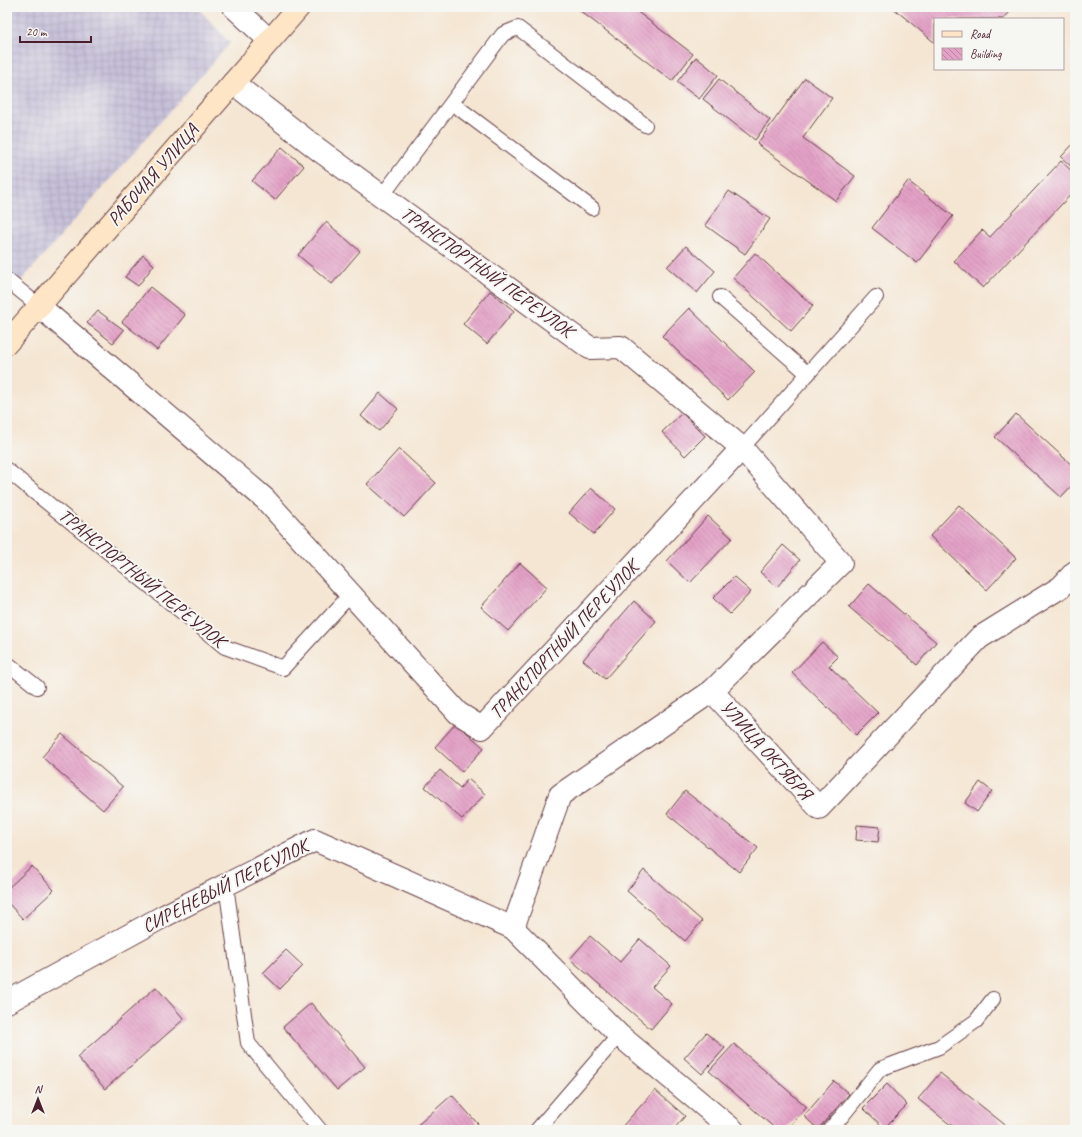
<svg xmlns="http://www.w3.org/2000/svg" width="1082" height="1137" font-family="Caveat,sans-serif">
<style>
.industrial{fill:url(#industrial-grid)}
.building{fill:url(#building-back-hatch)}
.lines{fill:none;stroke-linecap:round;stroke-linejoin:round}
.lane-casing{stroke:#643d44;stroke-width:16}
.street-casing{stroke:#643d44;stroke-width:24}
.secondary-casing{stroke:#643d44;stroke-width:24}
.lane{stroke:#fff;stroke-width:14}
.street{stroke:#fff;stroke-width:22}
.secondary{stroke:#fde5c5;stroke-width:22}
.labels{text-anchor:middle;dominant-baseline:central;stroke-width:4;stroke-linejoin:round;paint-order:stroke}
.street-label{font-size:19px;fill:#4a1f2b;stroke:#f6f6f2}
</style>
<defs>
<pattern id="industrial-grid" width="8" height="8" patternUnits="userSpaceOnUse"><rect width="8" height="8" fill="#c6c0d9"/><path d="M0 4h8M4 0v8" fill="none" stroke="#aca5ba"/></pattern>
<pattern id="building-back-hatch" width="6" height="6" patternUnits="userSpaceOnUse"><rect width="6" height="6" fill="#e4a1c7"/><path d="M-1 5l2 2M0 0l6 6M5-1l2 2" fill="none" stroke="#bb83a2"/></pattern>
</defs>
<rect width="100%" height="100%" fill="#f6f6f2"/>
<filter id="ink" filterUnits="userSpaceOnUse"><feTurbulence type="fractalNoise" baseFrequency=".025" numOctaves="2"/><feDisplacementMap in="SourceGraphic" scale="8" xChannelSelector="R" yChannelSelector="G"/><feConvolveMatrix kernelMatrix="1 2 1 2 8 2 1 2 1" color-interpolation-filters="sRGB"/></filter>
<filter id="wash" filterUnits="userSpaceOnUse"><feTurbulence type="fractalNoise" baseFrequency=".012" numOctaves="4" result="noise"/><feDisplacementMap in="SourceGraphic" scale="16" xChannelSelector="R" yChannelSelector="G"/><feGaussianBlur stdDeviation="0.9" result="paint"/><feColorMatrix in="noise" values="0 0 0 0 0 0 0 0 0 0 0 0 0 0 0 0 0 1.4 0 .05"/><feComposite in="paint" operator="in"/></filter>
<g filter="url(#wash)">
<rect width="100%" height="100%" fill="#f5e6d3"/>
<polygon class="industrial" points="7,7 197,7 230,43 7,297"/>
<g id="blocks">
<g class="building">
<polygon points="575,7 631,7 693,54 672,81"/>
<polygon points="892,7 1007,7 1011,10 1004,19 935,19 935,43"/>
<polygon points="696,57 718,75 699,99 677,82"/>
<polygon points="805,78 832,98 803,138 855,176 836,201 757,144"/>
<polygon points="719,79 770,120 755,140 703,99"/>
<polygon points="1075,142 1075,170 1061,157"/>
<polygon points="282,147 304,166 275,200 252,181"/>
<polygon points="1061,161 1075,174 1075,190 983,288 954,261 982,230 990,237"/>
<polygon points="908,181 953,216 917,263 872,228"/>
<polygon points="729,191 770,219 745,254 705,225"/>
<polygon points="326,222 360,251 332,284 298,255"/>
<polygon points="686,246 715,271 697,293 667,267"/>
<polygon points="755,253 813,306 791,331 733,278"/>
<polygon points="143,255 154,265 138,286 125,277"/>
<polygon points="150,287 185,315 157,350 122,322"/>
<polygon points="490,291 514,311 487,344 463,324"/>
<polygon points="689,308 755,372 728,400 662,336"/>
<polygon points="98,311 124,330 113,343 87,323"/>
<polygon points="380,393 398,409 379,431 361,416"/>
<polygon points="682,413 705,436 685,456 662,432"/>
<polygon points="1016,414 1075,468 1075,482 1061,497 995,437"/>
<polygon points="399,449 436,483 404,517 367,484"/>
<polygon points="591,488 615,509 594,534 569,513"/>
<polygon points="959,505 1016,558 987,590 930,536"/>
<polygon points="708,516 732,538 690,583 667,561"/>
<polygon points="783,545 800,560 777,587 760,572"/>
<polygon points="520,563 547,587 508,631 481,607"/>
<polygon points="734,577 751,592 730,614 713,598"/>
<polygon points="869,584 936,642 917,665 849,607"/>
<polygon points="634,601 656,621 605,679 583,660"/>
<polygon points="822,642 838,657 829,666 878,713 856,735 792,673"/>
<polygon points="456,723 484,748 462,772 435,747"/>
<polygon points="62,734 123,787 103,810 42,757"/>
<polygon points="440,770 460,788 468,779 485,794 462,819 425,787"/>
<polygon points="980,782 992,791 977,812 965,803"/>
<polygon points="685,791 758,848 739,872 667,814"/>
<polygon points="857,825 880,827 878,842 856,840"/>
<polygon points="32,866 54,890 23,919 7,902 7,889"/>
<polygon points="644,870 702,921 685,941 627,891"/>
<polygon points="590,936 620,962 640,939 671,966 652,987 672,1004 651,1029 570,959"/>
<polygon points="286,950 303,966 280,989 263,973"/>
<polygon points="156,987 184,1019 105,1089 77,1057"/>
<polygon points="311,1003 365,1067 337,1090 283,1027"/>
<polygon points="706,1033 725,1048 702,1074 684,1058"/>
<polygon points="734,1044 807,1107 786,1130 777,1130 709,1071"/>
<polygon points="940,1073 1009,1128 1007,1130 957,1130 918,1099"/>
<polygon points="834,1081 849,1094 818,1129 804,1116"/>
<polygon points="887,1084 907,1105 884,1128 863,1108"/>
<polygon points="655,1090 685,1116 673,1130 619,1130"/>
<polygon points="452,1095 478,1124 471,1130 412,1130"/>
</g>
</g>
</g>
<g filter="url(#ink)">
<use href="#blocks" fill-opacity="0" stroke="#643d44" stroke-width="1"/>
<g class="lines">
<defs>
<g id="lane">
<polyline points="452,103 592,208"/>
<polyline points="382,196 503,34 518,28 645,125"/>
<polyline points="7,280 39,306"/>
<polyline points="720,297 808,374"/>
<polyline points="742,448 876,297"/>
<polyline points="7,470 225,647 283,668 351,594"/>
<polyline points="7,663 37,687"/>
<polyline points="226,885 248,1043 320,1130"/>
<polyline points="537,1130 619,1035"/>
<polyline points="829,1130 842,1116 880,1069 939,1047 976,1021 993,999"/>
</g>
<g id="street">
<polyline points="234,7 269,40"/>
<polyline points="233,83 319,150 590,348 621,347 742,448 841,563 712,691"/>
<polyline points="39,306 265,499 458,713 482,728 742,448"/>
<polyline points="513,928 560,795 712,691 819,808 979,638 1061,587 1075,572"/>
<polyline points="7,1002 166,915 315,840 513,928 619,1035 733,1130"/>
</g>
<polyline id="secondary" points="7,343 299,7"/>
</defs>
<use href="#lane" class="lane-casing"/>
<use href="#street" class="street-casing"/>
<use href="#secondary" class="secondary-casing"/>
<use href="#lane" class="lane"/>
<use href="#street" class="street"/>
<use href="#secondary" class="secondary"/>
</g>
</g>
<g class="labels">
<g class="street-label">
<text transform="translate(153 175) rotate(-49)">РАБОЧАЯ УЛИЦА</text>
<text transform="translate(487 272) rotate(36)">ТРАНСПОРТНЫЙ ПЕРЕУЛОК</text>
<text transform="translate(142 578) rotate(39)">ТРАНСПОРТНЫЙ ПЕРЕУЛОК</text>
<text transform="translate(564 640) rotate(-47)">ТРАНСПОРТНЫЙ ПЕРЕУЛОК</text>
<text transform="translate(766 750) rotate(48)">УЛИЦА ОКТЯБРЯ</text>
<text transform="translate(225 886) rotate(-27)">СИРЕНЕВЫЙ ПЕРЕУЛОК</text>
</g>
</g>
<rect width="1082" height="1137" fill="none" stroke="#f6f6f2" stroke-width="24"/>
<rect x="934" y="18" width="130" height="52" fill="#f6f6f2" stroke="#b1a0a2"/>
<rect x="942" y="31" width="20" height="6" fill="#fde5c5" stroke="#b1a0a2"/>
<text x="970" y="38" font-size="12" fill="#4a1f2b">Road</text>
<rect x="942" y="48" width="20" height="12" fill="url(#building-back-hatch)" stroke="#b1a0a2"/>
<text x="970" y="58" font-size="12" fill="#4a1f2b">Building</text>
<g transform="translate(38 1099)" stroke="#f6f6f2" stroke-width="3" paint-order="stroke">
<path d="M0-3L7 15L0 10L-7 15Z" fill="#4a1f2b"/>
<text y="-6" font-size="11" font-weight="bold" text-anchor="middle" fill="#4a1f2b">N</text>
</g>
<path d="M20 36v6h71v-6" fill="none" stroke="#4a1f2b" stroke-width="2"/>
<text x="26" y="36" font-size="12" fill="#4a1f2b" stroke="#f6f6f2" stroke-width="3" paint-order="stroke">20 m</text>
</svg>
